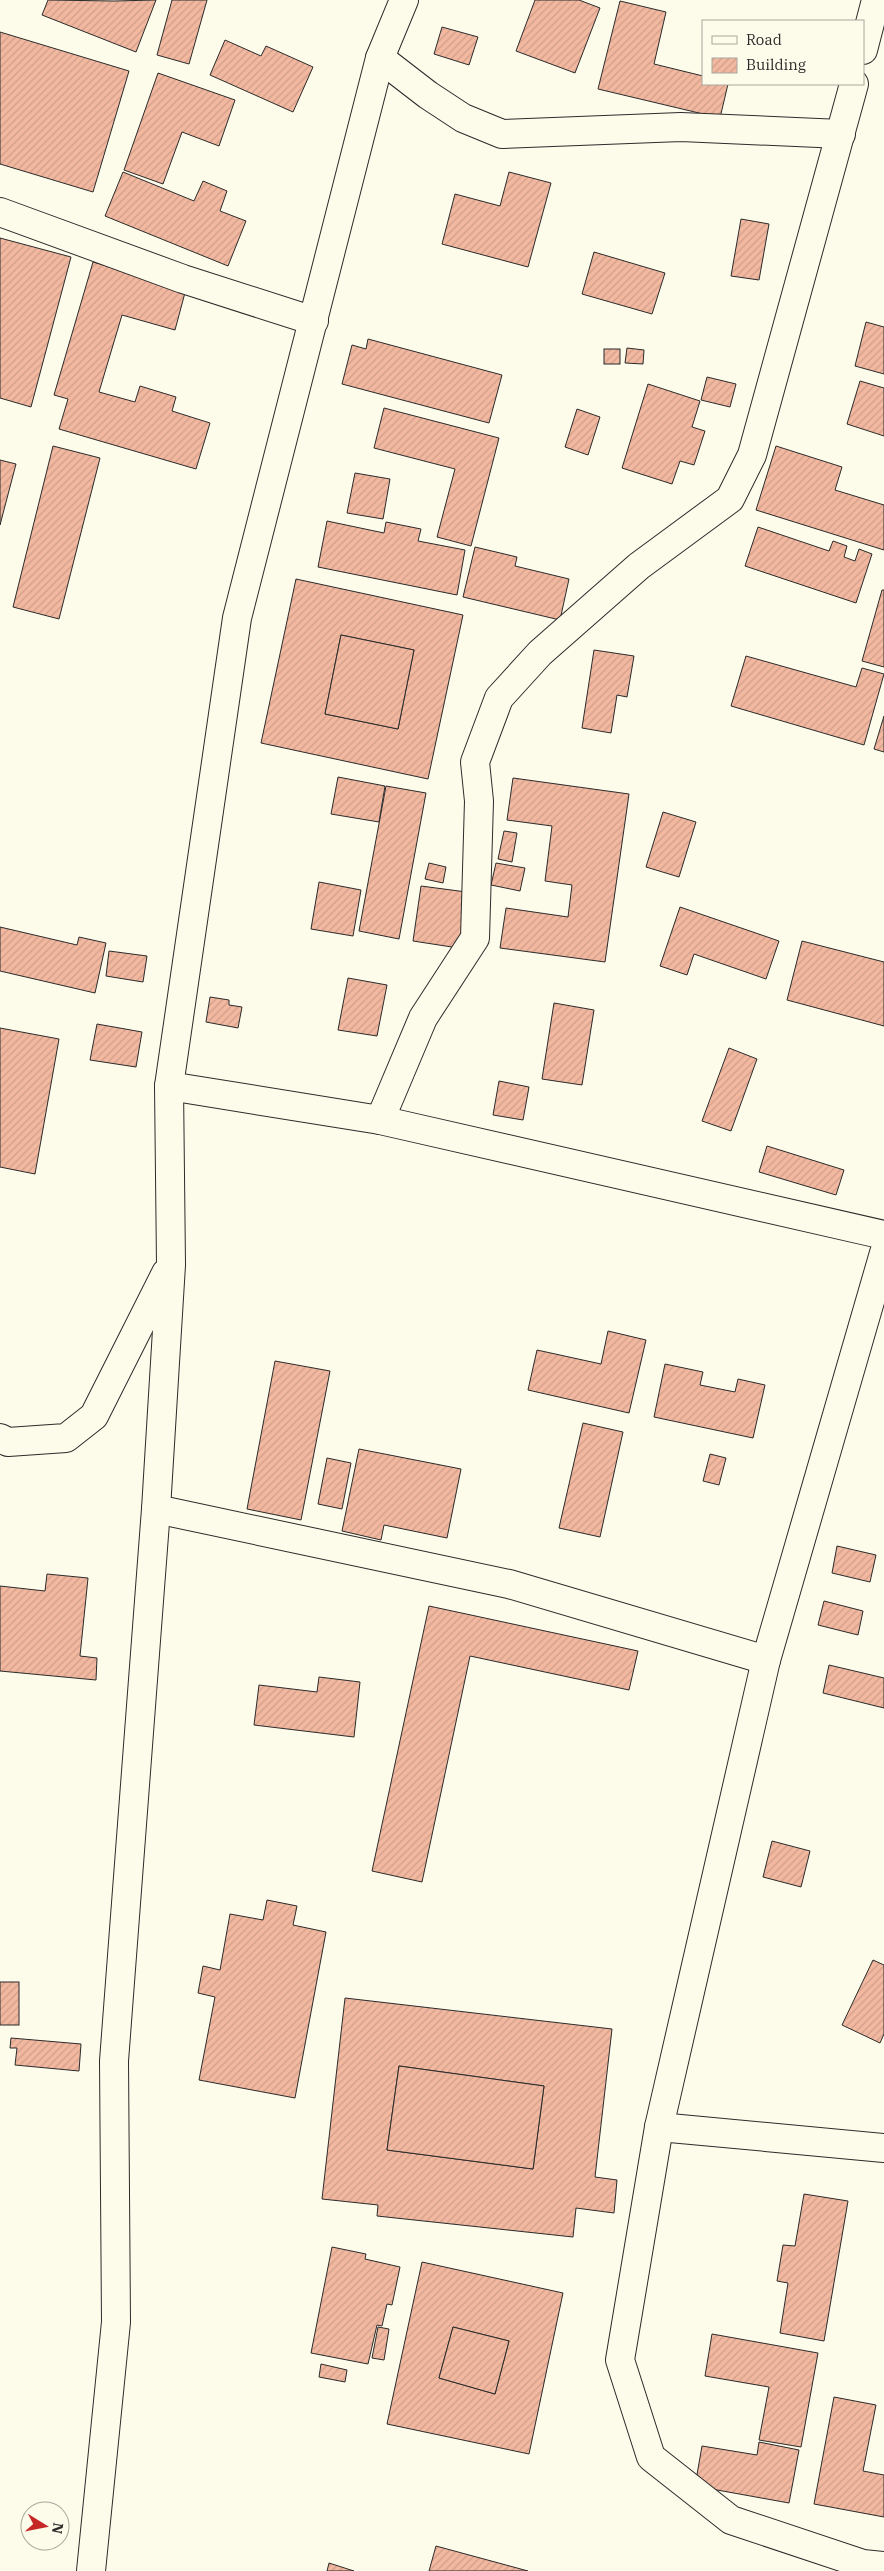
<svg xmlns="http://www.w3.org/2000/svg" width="884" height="2571" font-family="'IBM Plex Serif',serif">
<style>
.building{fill:url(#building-hatch);stroke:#2b2b2b;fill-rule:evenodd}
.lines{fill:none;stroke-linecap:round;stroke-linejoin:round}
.minor-casing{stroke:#2b2b2b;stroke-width:30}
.minor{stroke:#fdfbea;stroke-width:28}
</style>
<defs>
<pattern id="building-hatch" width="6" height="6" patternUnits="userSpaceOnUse" patternTransform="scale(1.25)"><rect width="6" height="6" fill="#f2b8a0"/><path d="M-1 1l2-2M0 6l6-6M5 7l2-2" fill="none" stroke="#d09e8a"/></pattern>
</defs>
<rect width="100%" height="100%" fill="#fdfbea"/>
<g class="building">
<polygon points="48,0 114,1 156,0 136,52 42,15"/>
<polygon points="172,0 207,0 189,64 157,55"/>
<polygon points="535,0 579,0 600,8 575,73 516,51"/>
<polygon points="620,1 666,12 654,64 703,76 703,84 728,84 720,118 598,89"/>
<polygon points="442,27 478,37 469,65 434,54"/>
<polygon points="0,32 129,71 93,192 0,164"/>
<polygon points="225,40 261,56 266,46 313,67 293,112 210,75"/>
<polygon points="158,73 235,100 219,146 182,132 163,184 124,170"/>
<polygon points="123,172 194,201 203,181 227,191 220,211 246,221 228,266 105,216"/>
<polygon points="509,172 551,183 528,267 442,244 455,194 500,206"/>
<polygon points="741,219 769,224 759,280 731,276"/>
<polygon points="0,238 71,257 31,407 0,398"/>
<polygon points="594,252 665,273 652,314 582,294"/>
<polygon points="93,262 186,289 175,330 122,315 99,392 135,402 140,386 176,397 172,411 210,423 196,469 59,429 68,399 54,395"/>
<polygon points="866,322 884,327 884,374 855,366"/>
<polygon points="368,339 502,375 489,423 342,384 352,345 366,349"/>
<polygon points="627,348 644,350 643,364 625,363"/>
<rect x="604" y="349" width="16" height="15"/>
<polygon points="707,377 736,384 730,407 701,400"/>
<polygon points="860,381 884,388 884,436 847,424"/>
<polygon points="648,384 700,401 692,427 705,431 694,465 680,461 672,484 622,468"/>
<polygon points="384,408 499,438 471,546 437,537 455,469 374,448"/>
<polygon points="577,409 600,417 588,455 565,447"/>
<polygon points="53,446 100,458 59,619 13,607"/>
<polygon points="776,446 842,467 835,490 884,505 884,550 756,510"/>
<polygon points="0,460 16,464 0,525"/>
<polygon points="355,473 390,479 383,519 347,513"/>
<polygon points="327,521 384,533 386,522 421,529 418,541 465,550 457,595 318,567"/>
<polygon points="758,527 829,551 833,541 847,546 844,557 855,561 859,549 872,554 856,603 745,566"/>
<polygon points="475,547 517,557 515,566 569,579 560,620 463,597"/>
<path d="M296,579L463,615L428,779L261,743ZM341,635L414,650L398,729L325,714Z"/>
<polygon points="882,590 884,590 884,667 862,661"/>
<polygon points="341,635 414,650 398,729 325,714"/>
<polygon points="594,650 634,656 627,697 617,695 611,733 582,728"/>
<polygon points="746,656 856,687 862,668 884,674 864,745 731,706"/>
<polygon points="884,716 884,752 874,749"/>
<polygon points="338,777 385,786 379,822 331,814"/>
<polygon points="513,778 629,794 605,962 500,948 506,908 568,917 572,885 545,881 552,826 507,820"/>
<polygon points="386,786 426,793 399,939 359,931"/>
<polygon points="663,812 696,822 679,877 646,867"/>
<polygon points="504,831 517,833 512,862 498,859"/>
<polygon points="429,863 446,867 443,883 425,879"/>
<polygon points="496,863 525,868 520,891 491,885"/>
<polygon points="319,882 361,890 353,936 311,929"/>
<polygon points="421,886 474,893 465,949 413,941"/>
<polygon points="680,907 779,941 766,979 694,954 687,975 660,966"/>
<polygon points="0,927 77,945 79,937 106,943 95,993 0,971"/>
<polygon points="802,941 884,962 884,1026 787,1000"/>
<polygon points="109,951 147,956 143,982 106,976"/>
<polygon points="348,978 387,985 377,1036 338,1030"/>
<polygon points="210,997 229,1000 229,1005 242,1007 238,1028 206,1022"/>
<polygon points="554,1003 594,1010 582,1085 542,1079"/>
<polygon points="97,1024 142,1032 136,1067 90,1060"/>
<polygon points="0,1028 59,1039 35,1174 0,1167"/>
<polygon points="729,1048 757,1059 731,1131 702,1121"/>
<polygon points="499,1081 529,1087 523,1120 493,1115"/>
<polygon points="767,1146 844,1170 836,1195 759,1172"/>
<polygon points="608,1331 646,1340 629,1413 528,1390 537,1350 601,1364"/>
<polygon points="275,1361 330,1371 301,1520 247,1509"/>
<polygon points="665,1364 703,1372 700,1385 735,1392 738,1379 765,1385 753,1438 654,1417"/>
<polygon points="583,1423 623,1432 600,1537 559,1528"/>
<polygon points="359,1449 461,1469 447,1538 384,1525 381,1540 342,1531"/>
<polygon points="710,1454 726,1458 719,1485 703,1481"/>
<polygon points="327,1458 351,1463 342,1509 318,1504"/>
<polygon points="837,1546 876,1555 870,1582 832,1573"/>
<polygon points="47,1574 88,1578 80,1656 97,1658 96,1680 0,1671 0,1586 45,1591"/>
<polygon points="824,1601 863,1611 858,1635 818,1625"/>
<polygon points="429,1606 638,1651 629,1690 470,1656 422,1882 372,1871"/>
<polygon points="829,1665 884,1678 884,1708 823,1693"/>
<polygon points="319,1677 360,1682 354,1737 254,1725 259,1685 317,1692"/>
<polygon points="772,1841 810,1851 801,1887 763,1877"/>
<polygon points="267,1900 297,1906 293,1925 326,1932 295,2098 199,2080 215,1997 198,1993 203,1966 220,1970 230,1914 263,1920"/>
<polygon points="873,1960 884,1965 884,2034 880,2043 842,2025"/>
<rect x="0" y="1982" width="19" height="43"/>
<path d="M345,1998L612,2029L595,2177L617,2180L614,2213L576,2208L573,2237L377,2216L378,2205L322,2199ZM399,2066L544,2086L533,2169L387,2150Z"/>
<polygon points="11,2038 81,2044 79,2071 15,2065 17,2048 10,2048"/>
<polygon points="399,2066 544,2086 533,2169 387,2150"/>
<polygon points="804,2194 848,2201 824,2341 780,2333 788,2283 777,2281 783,2245 795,2246"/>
<polygon points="332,2247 366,2254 365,2259 400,2267 392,2305 387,2304 382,2326 377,2325 368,2364 311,2353"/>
<path d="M422,2262L563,2293L529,2454L387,2424ZM453,2327L509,2341L495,2394L439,2378Z"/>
<polygon points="378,2327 389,2329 384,2360 372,2358"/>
<polygon points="453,2327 509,2341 495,2394 439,2378"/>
<polygon points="712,2334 818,2353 801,2447 759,2440 769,2387 705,2376"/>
<polygon points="321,2364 347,2370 345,2382 319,2377"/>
<polygon points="834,2397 876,2405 863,2471 884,2475 884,2517 814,2504"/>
<polygon points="759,2442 799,2450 789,2503 695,2486 702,2446 757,2455"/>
<polygon points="436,2546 528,2571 429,2571"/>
<polygon points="329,2563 354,2571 327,2571"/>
</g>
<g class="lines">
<defs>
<g id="minor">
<polyline points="863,50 876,0"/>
<polyline points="380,58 428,95 463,118 502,134 681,127 841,134"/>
<polyline points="0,212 183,279 314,321"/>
<polyline points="169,1086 380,1120 884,1235"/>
<polyline points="380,1120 423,1018 475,938 479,801 475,762 499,698 540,653 639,566 730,499 752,455 854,84"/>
<polyline points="884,1253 766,1660 659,2127 620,2360 651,2457 731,2520 863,2564 884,2566"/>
<polyline points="0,1438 8,1442 66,1438 94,1416 166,1273"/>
<polyline points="156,1509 509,1584 766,1660"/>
<polyline points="659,2127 884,2148"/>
<polyline points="91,2571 116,2322 114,2061 156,1509 171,1265 169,1086 237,618 380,58 404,0"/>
</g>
</defs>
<use href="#minor" class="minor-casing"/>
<use href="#minor" class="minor"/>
</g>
<rect x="702" y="20" width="162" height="65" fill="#fdfbea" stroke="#a9a89e"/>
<rect x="712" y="36" width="25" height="8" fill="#fdfbea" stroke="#a9a89e"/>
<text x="746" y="45" font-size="15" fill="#2b2b2b">Road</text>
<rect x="712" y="58" width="25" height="15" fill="url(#building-hatch)" stroke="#a9a89e"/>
<text x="746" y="70" font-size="15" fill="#2b2b2b">Building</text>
<g transform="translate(45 2526) rotate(100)"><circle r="24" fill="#fdfbea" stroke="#a9a89e"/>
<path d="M0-4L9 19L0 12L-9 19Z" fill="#c62828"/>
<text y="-8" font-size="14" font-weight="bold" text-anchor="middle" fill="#2b2b2b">N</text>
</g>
</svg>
